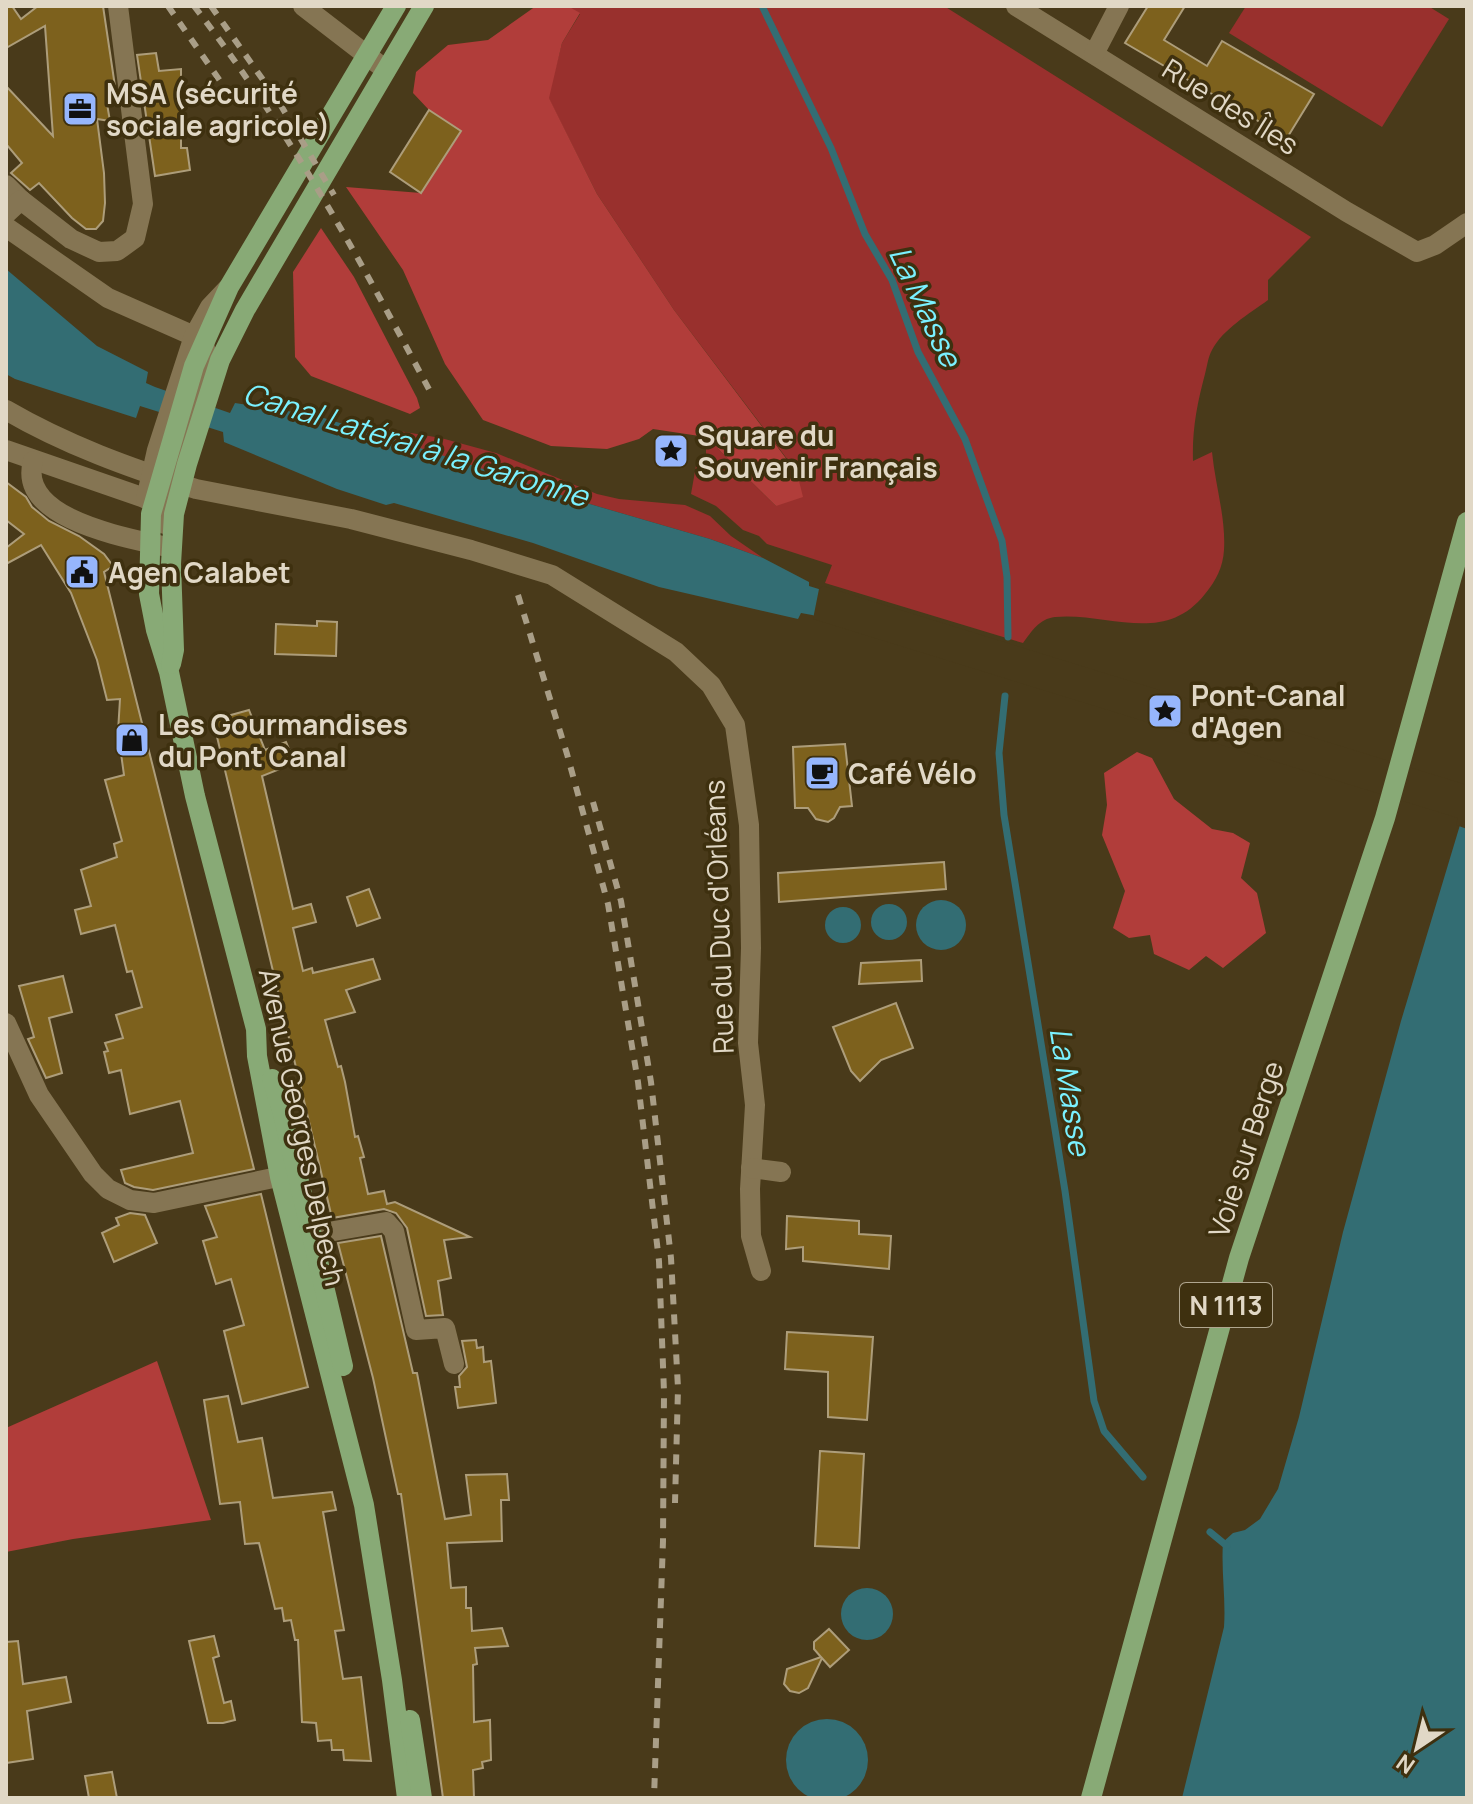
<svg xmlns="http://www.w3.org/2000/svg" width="1473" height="1804" font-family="Manrope,sans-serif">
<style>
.green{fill:#99302d}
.forest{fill:#b13d3a}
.water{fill:#336d73}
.pier{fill:#493a1a}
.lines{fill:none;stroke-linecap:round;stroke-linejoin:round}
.stream{stroke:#336d73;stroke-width:7}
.building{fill:#7d611d;stroke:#ad9d7a;stroke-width:2}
.minor{stroke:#857553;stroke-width:20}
.major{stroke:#88aa76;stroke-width:20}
.rail{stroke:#a99e87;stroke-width:6;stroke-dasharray:10 10;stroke-linecap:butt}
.labels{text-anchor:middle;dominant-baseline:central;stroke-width:7;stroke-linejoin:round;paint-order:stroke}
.shield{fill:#3e300f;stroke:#b0a68f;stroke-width:2}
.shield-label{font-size:26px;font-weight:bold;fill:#e1d8c6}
.poi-label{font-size:28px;font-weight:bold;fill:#e1d8c6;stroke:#3e300f;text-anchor:start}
.street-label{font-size:28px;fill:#e1d8c6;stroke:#3e300f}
.water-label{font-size:30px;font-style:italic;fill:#7af1ff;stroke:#3e300f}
</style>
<rect width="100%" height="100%" fill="#493a1a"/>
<g class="green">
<path d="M568,6H944L1311,237L1268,280V300C1249,314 1223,329 1212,350C1208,357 1207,367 1205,374C1197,404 1192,430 1193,461L1212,452C1215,484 1226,518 1224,550C1223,567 1216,581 1205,594C1164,646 1108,612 1055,617C1039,619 1032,631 1023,643L825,583L832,565L767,544L759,536L743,530L716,506L691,494L697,460L706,456V437L776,506L797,472L674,310L597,194L548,97L562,43L580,14Z"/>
<polygon points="1246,6 1428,6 1449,19 1382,127 1229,33"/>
<polygon points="369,426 441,438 496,453 597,494 619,499 685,505 710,516 731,536 763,558 710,539 576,500 367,432"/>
</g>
<g class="forest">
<polygon points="536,6 568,6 580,13 562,43 549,98 597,194 674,310 797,473 803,497 776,506 706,437 653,429 639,439 607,449 551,446 483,420 445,364 403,270 346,187 421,193 461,131 429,110 413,93 416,72 448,45 488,40"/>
<polygon points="321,228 354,277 417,398 420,408 410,414 311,376 295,357 293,272"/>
<polygon points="1137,752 1152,758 1174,799 1212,829 1233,833 1250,843 1241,878 1257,893 1266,933 1223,968 1206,956 1189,970 1154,954 1150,935 1129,938 1113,928 1125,891 1102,835 1107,805 1104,773"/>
<polygon points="157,1361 211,1520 73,1539 6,1552 6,1428"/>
</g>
<g class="water">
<path d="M6,269L97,346L148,372L146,383L155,387L230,413L235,403L314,415L405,443L576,500L710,539L763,558L809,582V586L1467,790V1798H1182L1224,1627C1226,1599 1221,1571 1223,1542L1233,1533L1245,1530L1260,1519L1278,1489L1299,1417L1343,1232L1401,1021L1463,815L812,615L801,613L798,619L659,587L533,543L394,503L386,505L337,489L224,442L223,432L140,406L136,418L15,379L6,374Z"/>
<circle cx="941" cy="925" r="25"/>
<circle cx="889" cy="922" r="18"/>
<circle cx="843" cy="925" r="18"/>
<circle cx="867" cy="1614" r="26"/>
<circle cx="827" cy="1760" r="41"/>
</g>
<polygon class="pier" points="823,586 1467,785 1467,829 1456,825 1458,818 813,619 819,589"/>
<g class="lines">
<g class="stream">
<polyline points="762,6 831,148 865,234 892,280 918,352 965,439 1002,541 1007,577 1008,637"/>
<polyline points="1005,696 999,753 1004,815 1065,1191 1094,1401 1104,1431 1143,1477"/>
<polyline points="1210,1532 1227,1546"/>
</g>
</g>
<g class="building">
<polygon points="6,6 12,6 21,19 38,6 103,6 116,93 106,98 110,121 97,119 104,173 105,203 103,221 96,229 86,229 72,218 39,183 30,190 11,173 22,163 6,144 6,86 53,136 45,26 6,48"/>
<polygon points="1148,6 1185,6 1164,40 1207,66 1222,41 1314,94 1287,138 1125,43"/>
<polygon points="156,53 159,71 181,69 181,148 187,148 190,170 155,176 137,55"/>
<polygon points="429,110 461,131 421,193 390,172"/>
<polygon points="6,482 26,497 32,507 49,521 79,536 104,554 113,566 104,572 254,1169 153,1190 134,1187 125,1183 121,1170 193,1153 180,1101 130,1114 121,1070 109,1073 104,1052 108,1051 105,1043 123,1038 116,1015 142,1007 132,971 127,972 115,925 81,934 75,910 91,906 81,870 117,857 114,844 122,841 105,780 124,775 118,732 120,699 107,700 97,660 71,593 41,545 6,564 6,548 24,534 6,520"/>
<polygon points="317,621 337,622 336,656 275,654 276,624 317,626"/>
<polygon points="249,710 265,750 286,742 295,763 262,776 293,909 311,904 316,922 293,928 303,971 312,968 313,973 373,959 380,979 346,990 355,1012 325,1020 338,1067 341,1066 345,1082 355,1137 358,1136 364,1157 360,1158 368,1194 384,1191 387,1204 395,1202 470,1237 444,1240 451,1278 438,1281 443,1315 426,1316 407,1228 396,1213 384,1209 332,1218 213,720"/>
<polygon points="845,744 852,806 840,807 834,818 828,822 816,819 808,808 795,808 793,747"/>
<polygon points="944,862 946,889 779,902 778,873"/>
<polygon points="369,889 380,918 357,926 347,897"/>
<polygon points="921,960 922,981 859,984 861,963"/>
<polygon points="63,976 72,1012 49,1018 62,1073 46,1078 28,1039 34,1037 19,986"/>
<polygon points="896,1003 913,1048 881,1060 860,1081 851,1071 833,1027"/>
<polygon points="261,1194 308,1387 242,1404 224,1331 244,1325 231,1279 216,1284 203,1241 217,1237 205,1206"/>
<polygon points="130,1213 145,1215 157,1243 114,1262 102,1233 119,1225 116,1218"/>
<polygon points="787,1216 859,1221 859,1234 891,1236 889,1269 803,1261 803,1247 786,1249"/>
<polygon points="381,1236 413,1373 417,1373 445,1519 471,1515 466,1475 507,1474 509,1500 501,1500 502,1541 447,1543 451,1588 466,1587 466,1608 471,1608 472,1631 502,1628 508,1646 475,1648 477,1664 473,1665 474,1722 490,1720 491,1760 482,1762 483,1768 473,1770 474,1798 443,1798 401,1494 398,1494 373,1378 338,1243"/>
<polygon points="787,1332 873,1337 867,1420 828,1417 828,1372 785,1369"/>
<polygon points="476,1340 477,1348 483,1347 484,1362 491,1361 496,1403 458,1408 455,1387 460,1387 459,1376 467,1367 462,1341"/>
<polygon points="228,1396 238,1442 262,1438 273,1498 332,1492 336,1510 323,1512 344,1630 335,1631 343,1679 361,1677 371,1761 344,1760 343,1750 332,1750 331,1740 318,1741 316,1723 302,1722 298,1640 295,1640 291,1620 284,1621 282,1608 275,1609 259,1543 245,1544 240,1502 220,1504 204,1400"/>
<polygon points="820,1451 864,1454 859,1548 815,1546"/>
<polygon points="829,1629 849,1650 830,1667 822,1658 808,1688 799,1693 790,1691 784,1684 787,1669 821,1657 814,1649 814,1642"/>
<polygon points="214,1636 219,1656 213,1658 224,1703 231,1701 235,1720 223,1723 208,1723 189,1641"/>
<polygon points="18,1641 23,1684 66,1677 71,1702 27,1711 33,1759 6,1763 6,1642"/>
<polygon points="112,1772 117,1798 89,1798 85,1776"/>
</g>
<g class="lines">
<g class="minor">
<polyline points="303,6 386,70"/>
<polyline points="1016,6 1347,212 1417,252 1435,245 1467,223"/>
<polyline points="1094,54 1119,6"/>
<polyline points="6,185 21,200"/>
<polyline points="6,214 21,200 71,239 99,252 117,251 135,238 143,204 118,6"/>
<polyline points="6,227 108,298 203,340 207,357 171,482 165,524"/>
<path d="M6,410C66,445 130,468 196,489L351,519L471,550L552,575L676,652L711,685L735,725L749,825L751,948L748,1043L755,1105L750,1189L751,1236L761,1271"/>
<polyline points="6,450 159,503"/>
<path d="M33,461C17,519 125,537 163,546"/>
<polyline points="146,499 157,450 194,336 210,307 227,289"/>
<polyline points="6,1023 39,1095 93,1174 108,1189 130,1200 154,1203 297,1173"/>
<polyline points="751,1168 781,1172"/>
<polyline points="311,1235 386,1222 394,1231 416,1330 445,1328 454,1364"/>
</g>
<g class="major">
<polyline points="396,6 229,287 194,366 151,514 149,594 156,630 169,672 195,796 256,1029 257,1056 280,1177 364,1505 392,1680 407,1798"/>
<polyline points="171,664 174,650 171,564 174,514 187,464 220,360 245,310 424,6"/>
<polyline points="272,1079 282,1110 343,1366"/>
<polyline points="410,1720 422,1798"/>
<polyline points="1091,1798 1239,1258 1385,818 1467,522"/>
</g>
<g class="rail">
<polyline points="168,6 232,98"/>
<path d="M194,6C287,126 361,261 432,395"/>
<polyline points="211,6 280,104 334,195"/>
<polyline points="518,595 567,754 608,904 638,1082 659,1261 664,1392 663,1541 654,1798"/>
<polyline points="593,802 621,901 651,1082 671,1258 678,1388 675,1503"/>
</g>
</g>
<defs>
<symbol id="office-square" viewBox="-11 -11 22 22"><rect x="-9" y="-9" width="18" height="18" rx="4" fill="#96b6fd" stroke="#3e300f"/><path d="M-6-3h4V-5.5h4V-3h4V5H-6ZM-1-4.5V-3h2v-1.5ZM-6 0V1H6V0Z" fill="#111"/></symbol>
<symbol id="sight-square" viewBox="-11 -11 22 22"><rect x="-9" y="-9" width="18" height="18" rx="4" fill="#96b6fd" stroke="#3e300f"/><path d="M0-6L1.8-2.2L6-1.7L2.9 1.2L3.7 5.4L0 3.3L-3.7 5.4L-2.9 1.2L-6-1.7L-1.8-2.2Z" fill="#111"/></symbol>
<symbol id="civic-square" viewBox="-11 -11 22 22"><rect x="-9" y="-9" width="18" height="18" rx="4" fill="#96b6fd" stroke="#3e300f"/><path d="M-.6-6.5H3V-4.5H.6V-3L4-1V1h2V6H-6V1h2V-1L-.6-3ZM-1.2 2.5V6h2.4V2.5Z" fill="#111"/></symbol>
<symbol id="shop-square" viewBox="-11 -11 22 22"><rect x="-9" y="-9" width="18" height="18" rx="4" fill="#96b6fd" stroke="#3e300f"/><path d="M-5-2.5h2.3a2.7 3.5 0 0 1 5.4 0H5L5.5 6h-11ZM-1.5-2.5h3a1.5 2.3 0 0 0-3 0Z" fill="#111"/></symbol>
<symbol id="cafe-square" viewBox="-11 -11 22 22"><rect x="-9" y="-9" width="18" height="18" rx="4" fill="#96b6fd" stroke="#3e300f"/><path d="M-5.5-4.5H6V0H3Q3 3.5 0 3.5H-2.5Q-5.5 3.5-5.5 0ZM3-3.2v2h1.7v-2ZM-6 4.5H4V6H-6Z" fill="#111"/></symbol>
</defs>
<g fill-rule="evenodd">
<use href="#office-square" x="60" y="89" width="40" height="40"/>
<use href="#sight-square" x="651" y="431" width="40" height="40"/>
<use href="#civic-square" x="62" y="552" width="40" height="40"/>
<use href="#sight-square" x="1145" y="691" width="40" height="40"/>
<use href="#shop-square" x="112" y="720" width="40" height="40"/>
<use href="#cafe-square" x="802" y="753" width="40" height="40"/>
</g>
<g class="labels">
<rect class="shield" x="1180" y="1283" width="92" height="44" rx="6"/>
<g class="shield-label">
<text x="1226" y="1305">N 1113</text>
</g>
<g class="poi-label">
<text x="106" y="93">MSA (sécurité<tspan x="106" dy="32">sociale agricole)</tspan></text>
<text x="697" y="435">Square du<tspan x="697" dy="32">Souvenir Français</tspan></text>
<text x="108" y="572">Agen Calabet</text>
<text x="1191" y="695">Pont-Canal<tspan x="1191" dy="32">d'Agen</tspan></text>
<text x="158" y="724">Les Gourmandises<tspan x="158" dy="32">du Pont Canal</tspan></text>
<text x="848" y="773">Café Vélo</text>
</g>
<g class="street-label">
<text transform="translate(1231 106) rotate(32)">Rue des Îles</text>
<text transform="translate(718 917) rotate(-92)">Rue du Duc d'Orléans</text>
<text transform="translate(303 1127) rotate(78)">Avenue Georges Delpech</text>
<text transform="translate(1245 1149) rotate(-72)">Voie sur Berge</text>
</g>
<g class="water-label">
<text transform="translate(926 306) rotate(65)">La Masse</text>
<text transform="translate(416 444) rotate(17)">Canal Latéral à la Garonne</text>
<text transform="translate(1071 1091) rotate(81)">La Masse</text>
</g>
</g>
<rect width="1473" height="1804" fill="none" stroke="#e1d8c6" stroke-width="16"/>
<g transform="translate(1417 1748) rotate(215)" stroke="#3e300f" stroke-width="6" paint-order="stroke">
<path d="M0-6L14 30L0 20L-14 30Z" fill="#e1d8c6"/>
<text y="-12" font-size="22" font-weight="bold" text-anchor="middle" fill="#e1d8c6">N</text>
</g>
</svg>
